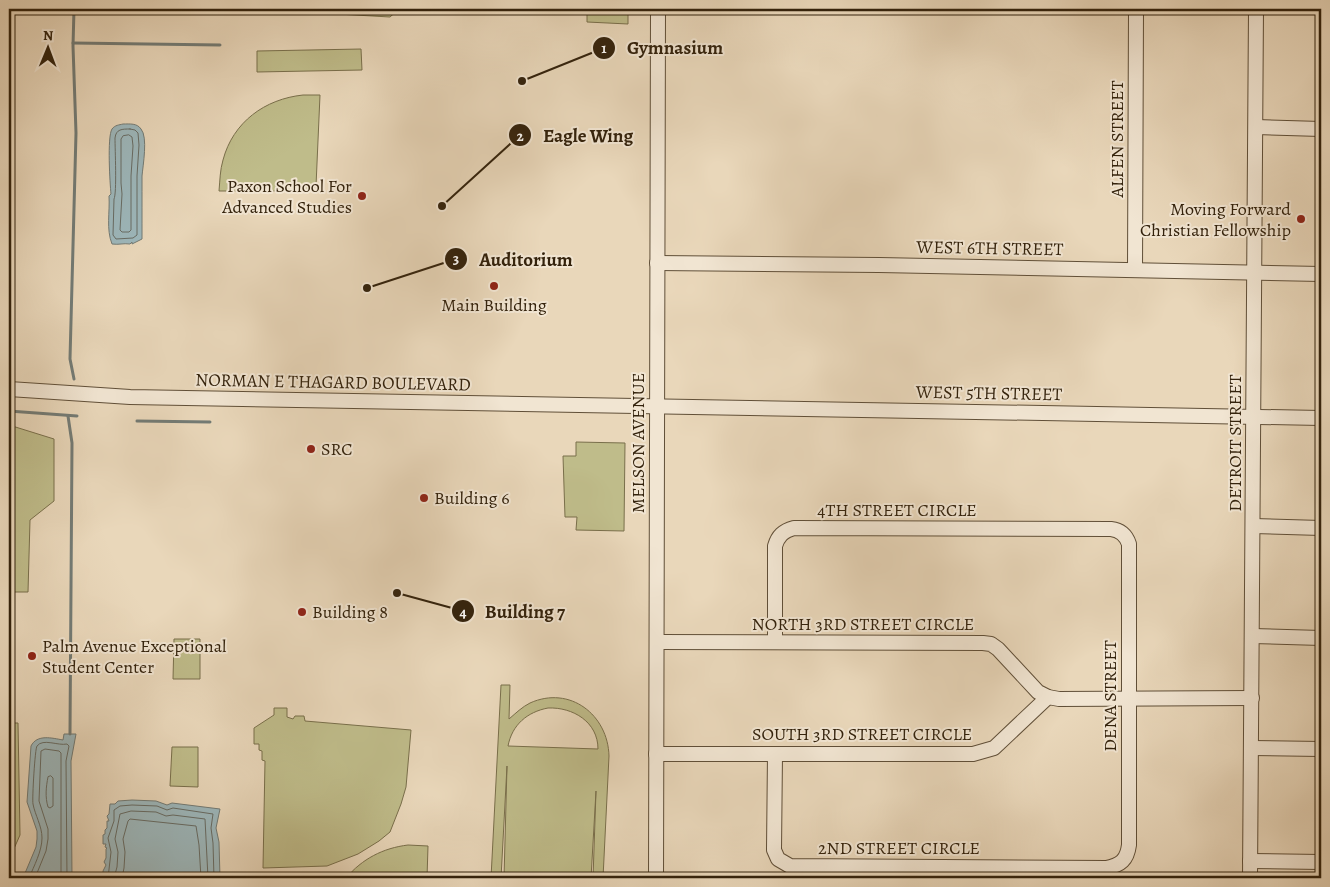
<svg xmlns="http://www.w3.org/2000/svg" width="1330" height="887" font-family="Alegreya,serif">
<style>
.green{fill:#bfbc8a;stroke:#796f4b;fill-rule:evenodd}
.water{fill:#9db7bb;stroke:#737b75}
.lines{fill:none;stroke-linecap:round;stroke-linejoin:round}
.shore{stroke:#686c64;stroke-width:1}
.stream{stroke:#737b75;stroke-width:3}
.minor-casing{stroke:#604f38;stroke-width:16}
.minor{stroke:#f1e5d2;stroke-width:14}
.poi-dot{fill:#8f2418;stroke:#f1e5d2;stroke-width:2}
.labels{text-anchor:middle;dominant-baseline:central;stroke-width:4;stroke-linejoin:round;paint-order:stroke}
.street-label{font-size:18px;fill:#33220c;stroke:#f1e5d2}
.poi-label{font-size:18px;fill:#33220c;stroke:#f1e5d2;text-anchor:start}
.leader{fill:none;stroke:#33220c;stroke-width:2}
.callout-dot{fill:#33220c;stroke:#f1e5d2;stroke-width:2}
.mark-label{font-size:15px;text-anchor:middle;font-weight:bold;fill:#fff}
.callout-label{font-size:19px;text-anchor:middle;font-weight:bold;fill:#33220c;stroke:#f1e5d2;stroke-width:4;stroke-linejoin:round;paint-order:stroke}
</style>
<rect width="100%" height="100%" fill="#e9d7ba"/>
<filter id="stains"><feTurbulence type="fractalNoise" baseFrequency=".004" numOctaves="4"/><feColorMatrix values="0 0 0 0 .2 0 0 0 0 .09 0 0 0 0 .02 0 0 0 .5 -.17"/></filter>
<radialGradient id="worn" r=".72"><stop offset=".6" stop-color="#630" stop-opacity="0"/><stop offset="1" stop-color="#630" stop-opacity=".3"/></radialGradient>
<g class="green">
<polygon points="250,9 399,9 390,17"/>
<polygon points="587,9 628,9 628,24 587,22"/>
<polygon points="361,49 362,70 257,72 257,51"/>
<path d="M303,95H320L316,186L310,191H219C220,180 220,170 223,160C233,122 265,99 303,95Z"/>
<polygon points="9,425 54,439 54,501 30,520 28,592 9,592"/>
<polygon points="576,442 625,443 624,531 576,530 577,517 565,517 563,456 576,456"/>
<polygon points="174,639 200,639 200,679 173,679"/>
<path d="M501,685H510L509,719C516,713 522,707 530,703C570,685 608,715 609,756L603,878H593L596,791L591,878H504L507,766L501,878H491ZM548,708C573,707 598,722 598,749L508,746C512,725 527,712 548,708Z"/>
<polygon points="274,708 287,708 287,717 293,719 295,716 304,716 305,721 411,730 406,787 401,804 390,832 379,841 358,854 327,866 263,868 265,761 262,760 262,751 259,750 259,744 254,744 254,728 274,715"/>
<polygon points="9,723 18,723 20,835 9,860"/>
<polygon points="172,747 198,747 198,787 170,786"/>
<path d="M408,845L428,846L427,878H346C362,859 383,848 408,845Z"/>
</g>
<g class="water">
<path d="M123,124C130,124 137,123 141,129C148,137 143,165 142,176C142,196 142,218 142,239L132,244V242L130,244C123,243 119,245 112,244C106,229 110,212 109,196L111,194C110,184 107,137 112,129C115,125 119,125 123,124Z"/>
<path d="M64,734H76L71,761L72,878H23L36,847L37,839V831L27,802L31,746C37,734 52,738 63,740Z"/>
<polygon points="132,800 156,801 167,805 172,803 220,809 216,828 219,842 220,878 103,878 103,871 106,865 104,862 106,858 106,849 107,848 105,847 106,844 103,844 103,835 105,834 105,830 107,828 107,821 109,821 107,816 109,814 110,804 115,804 118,801"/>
</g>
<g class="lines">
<g class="shore">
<path d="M130,129L135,130L138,133L139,145L137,176V235L133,238L116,239L113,235L114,199C117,193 115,149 115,138C116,129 122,129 130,129Z"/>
<polygon points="129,135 132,137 133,146 131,176 131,230 129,232 122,232 120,230 122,194 121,183 121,139 123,136"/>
<path d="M51,776L53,778V806L50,808L48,807C45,797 46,787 48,777Z"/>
<path d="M29,878C34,866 42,851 42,838C42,826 35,815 33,804C32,799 35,748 37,746C43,738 58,746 67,744L69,746L66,761L67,878"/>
<polyline points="35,878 46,851 48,839 48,829 39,801 41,751 45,749 59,751 61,753 61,878"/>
<polyline points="108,878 111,852 108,838 114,821 114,810 120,806 132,805 157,806 167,810 173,808 213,814 211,828 213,843 214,878"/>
<polyline points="114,878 117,867 118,852 115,839 120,814 131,811 156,812 166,816 173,815 205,819 208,878"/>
<polyline points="122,878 124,868 125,852 123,839 128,821 130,819 196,826 199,845 201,878"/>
</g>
<g class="stream">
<polyline points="74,9 73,46 76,133 70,359 74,379"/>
<polyline points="73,43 220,45"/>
<polyline points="9,411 77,416"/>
<polyline points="68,416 72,443 70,734"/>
<polyline points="137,421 210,422"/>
</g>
<defs>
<g id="minor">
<polyline points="1256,127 1321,129"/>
<polyline points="657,263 879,265 1321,274"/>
<polyline points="1135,270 1136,9"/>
<polyline points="9,389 130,397 1321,418"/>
<polyline points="1253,526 1321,528"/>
<polyline points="1252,636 1321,638"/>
<polyline points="657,642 983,643 991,644 998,649 1038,692 1048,697 1059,699 1252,698"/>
<polyline points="1251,748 1321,749"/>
<polyline points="656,754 973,754 994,748 1048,697"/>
<path d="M775,754L774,850L778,859L790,866L1106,868C1121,865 1127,860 1129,845V544C1126,535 1120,530 1111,529L794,528C783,531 778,536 775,546V642"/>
<polyline points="1250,861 1321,862"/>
<polyline points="656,878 658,9"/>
<polyline points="1250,878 1256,9"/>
</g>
</defs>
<use href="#minor" class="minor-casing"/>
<use href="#minor" class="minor"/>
</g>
<g class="poi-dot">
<circle cx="362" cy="196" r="5"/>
<circle cx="1301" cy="219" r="5"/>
<circle cx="494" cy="286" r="5"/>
<circle cx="311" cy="449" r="5"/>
<circle cx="424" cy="498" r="5"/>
<circle cx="302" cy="612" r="5"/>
<circle cx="32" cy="656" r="5"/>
</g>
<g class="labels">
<g class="street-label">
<text transform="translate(1117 139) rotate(-90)">ALFEN STREET</text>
<text transform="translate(990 248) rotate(1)">WEST 6TH STREET</text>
<text transform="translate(333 382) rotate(1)">NORMAN E THAGARD BOULEVARD</text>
<text transform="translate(989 393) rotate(1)">WEST 5TH STREET</text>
<text transform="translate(638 443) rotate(-90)">MELSON AVENUE</text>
<text transform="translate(1235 443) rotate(-90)">DETROIT STREET</text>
<text x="897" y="510">4TH STREET CIRCLE</text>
<text x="863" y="624">NORTH 3RD STREET CIRCLE</text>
<text transform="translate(1110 696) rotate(-90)">DENA STREET</text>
<text x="862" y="734">SOUTH 3RD STREET CIRCLE</text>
<text x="899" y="848">2ND STREET CIRCLE</text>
</g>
<g class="poi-label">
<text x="352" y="186" text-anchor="end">Paxon School For<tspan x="352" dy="21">Advanced Studies</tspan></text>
<text x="1291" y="209" text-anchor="end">Moving Forward<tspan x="1291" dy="21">Christian Fellowship</tspan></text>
<text x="494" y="305" text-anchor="middle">Main Building</text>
<text x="321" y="449">SRC</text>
<text x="434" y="498">Building 6</text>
<text x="312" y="612">Building 8</text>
<text x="42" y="646">Palm Avenue Exceptional<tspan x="42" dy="21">Student Center</tspan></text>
</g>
</g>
<path class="leader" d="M522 81L604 48M442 206L520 135M367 288L456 259M397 593L463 611"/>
<g class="callout-dot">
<circle cx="522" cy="81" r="5"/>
<circle cx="442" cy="206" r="5"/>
<circle cx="367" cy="288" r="5"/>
<circle cx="397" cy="593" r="5"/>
<circle cx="604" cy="48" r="12"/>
<circle cx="520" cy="135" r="12"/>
<circle cx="456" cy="259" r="12"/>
<circle cx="463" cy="611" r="12"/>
</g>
<g class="mark-label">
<text x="604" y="53">1</text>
<text x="520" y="141">2</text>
<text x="456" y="264">3</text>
<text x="463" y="617">4</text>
</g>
<g class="callout-label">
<text x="675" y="54">Gymnasium</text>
<text x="588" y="142">Eagle Wing</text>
<text x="526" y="266">Auditorium</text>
<text x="525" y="618">Building 7</text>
</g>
<rect width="1330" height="887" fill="none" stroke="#e9d7ba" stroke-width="30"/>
<rect x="10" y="10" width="1310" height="867" fill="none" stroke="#33220c" stroke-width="2.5"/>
<rect x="15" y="15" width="1300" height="857" fill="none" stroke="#33220c"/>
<g transform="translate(48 48) rotate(1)" stroke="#f1e5d2" stroke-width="4" paint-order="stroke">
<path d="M0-4L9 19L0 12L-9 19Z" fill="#33220c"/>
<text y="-8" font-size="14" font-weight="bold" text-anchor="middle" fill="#33220c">N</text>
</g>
<rect width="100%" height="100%" filter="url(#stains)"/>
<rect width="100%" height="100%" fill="url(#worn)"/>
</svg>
